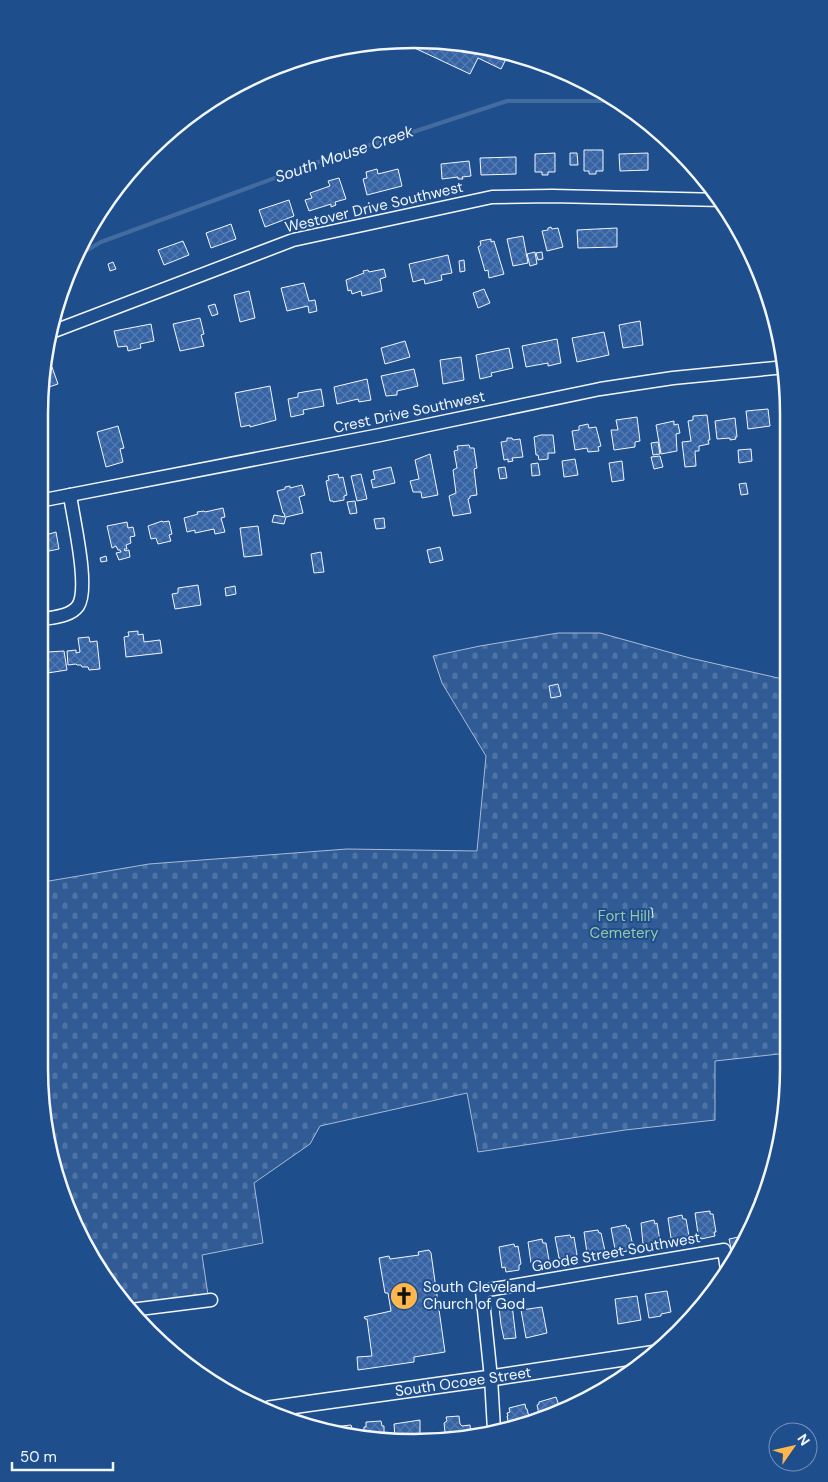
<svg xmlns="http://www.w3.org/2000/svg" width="828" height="1482" font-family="'DM Sans',sans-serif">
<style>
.cemetery{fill:url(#cemetery-stones);stroke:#a8bbd7}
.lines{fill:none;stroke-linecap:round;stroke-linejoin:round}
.stream{stroke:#446ba0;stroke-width:4}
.building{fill:url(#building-cross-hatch);stroke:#f2f6ff}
.minor-casing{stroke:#f2f6ff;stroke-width:15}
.tertiary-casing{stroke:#f2f6ff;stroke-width:18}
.minor{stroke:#1f4e8c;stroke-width:12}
.tertiary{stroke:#1f4e8c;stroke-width:15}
.labels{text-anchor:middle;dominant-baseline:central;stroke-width:4;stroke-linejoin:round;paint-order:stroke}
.street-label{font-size:15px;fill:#f2f6ff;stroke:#1f4e8c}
.park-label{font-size:15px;fill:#97c8a6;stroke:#1f4e8c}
.poi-label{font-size:15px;fill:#f2f6ff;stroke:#1f4e8c;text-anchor:start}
.water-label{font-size:16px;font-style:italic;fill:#f2f6ff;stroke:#1f4e8c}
.rim{fill:none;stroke:#f2f6ff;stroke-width:2.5}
</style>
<defs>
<pattern id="cemetery-stones" width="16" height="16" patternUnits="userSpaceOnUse" patternTransform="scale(1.25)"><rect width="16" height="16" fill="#305b95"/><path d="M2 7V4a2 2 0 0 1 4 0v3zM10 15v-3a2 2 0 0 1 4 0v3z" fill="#4e73a5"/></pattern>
<pattern id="building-cross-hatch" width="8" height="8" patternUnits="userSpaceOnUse" patternTransform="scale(1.25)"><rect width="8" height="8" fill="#3563a3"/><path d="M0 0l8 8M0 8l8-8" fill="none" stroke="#537ab1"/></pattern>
</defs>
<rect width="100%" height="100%" fill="#1f4e8c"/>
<polygon class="cemetery" points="558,633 600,633 690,658 787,680 788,1053 715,1061 715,1120 625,1130 478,1152 467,1093 320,1126 310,1144 254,1183 263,1243 202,1255 208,1295 126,1306 116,1297 59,1189 39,1068 39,869 49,881 149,864 347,849 477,851 486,756 442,683 433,656 480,646"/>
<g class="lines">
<polyline class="stream" points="77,256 101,242 343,153 413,132 507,101 606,101 622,104"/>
</g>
<g class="building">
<polygon points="404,40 463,42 509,53 501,69 478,58 470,74 406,44"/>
<polygon points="584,150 603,150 603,171 596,171 596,174 589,174 589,171 584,171"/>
<polygon points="555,153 555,172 548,172 548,175 542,175 542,172 535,172 535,154"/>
<polygon points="570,153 577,153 578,165 570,165"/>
<polygon points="648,153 648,170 620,171 619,154"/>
<polygon points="516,157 516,174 481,175 480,158"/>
<polygon points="469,161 471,176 462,177 463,179 458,179 458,177 442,179 441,164"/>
<polygon points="377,169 378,174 398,169 402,186 367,195 363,179 367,178 366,172"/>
<polygon points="339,178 346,199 335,202 336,205 331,207 331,204 309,211 305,200 312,198 310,193 330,186 328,181"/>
<polygon points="289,200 294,216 265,227 259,210"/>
<polygon points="231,224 236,239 211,248 206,233"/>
<polygon points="551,227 552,229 558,228 563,247 547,251 542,231 548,230 548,228"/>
<polygon points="617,228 617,247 578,248 577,230"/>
<polygon points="523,236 528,263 513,266 507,239"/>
<polygon points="491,239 491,242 494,241 504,274 489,278 488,270 485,271 478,247 481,245 480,241"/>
<polygon points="743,239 748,250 742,250"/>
<polygon points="183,241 189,255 164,265 158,250"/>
<polygon points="535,252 537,264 530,266 527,254"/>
<polygon points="542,252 543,259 538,260 536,253"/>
<polygon points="448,255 452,273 441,275 442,280 425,284 424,279 413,282 409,264"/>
<polygon points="464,260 465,271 460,272 459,261"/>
<polygon points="113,262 116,269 110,271 108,264"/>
<polygon points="384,269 386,277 380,279 382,291 362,296 361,291 352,294 351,290 348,291 346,280 364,273 363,271 368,270 369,272"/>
<polygon points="304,283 309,301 315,300 317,311 309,313 308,306 287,311 281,288"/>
<polygon points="484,289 490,303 478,308 473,293"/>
<polygon points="249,291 255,318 240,322 234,295"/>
<polygon points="215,304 218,314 212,316 208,306"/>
<polygon points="200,318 204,334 201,335 204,346 180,351 173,324"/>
<polygon points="640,321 643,345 623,348 619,325"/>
<polygon points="151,324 154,341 140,344 141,348 128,351 127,346 118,347 114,331"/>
<polygon points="604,332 609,355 577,362 572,338"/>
<polygon points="557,339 561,363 548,366 548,363 526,367 522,346"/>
<polygon points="405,341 410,357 385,364 381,348"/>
<polygon points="509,348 513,368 491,373 492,376 480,379 476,355"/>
<polygon points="461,357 464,380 443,384 440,360"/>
<polygon points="52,367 58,384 40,390 43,370"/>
<polygon points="414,369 418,386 397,391 397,395 386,396 381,376"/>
<polygon points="367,379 371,400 359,402 358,399 337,404 334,387"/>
<polygon points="270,386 276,420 250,427 250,425 241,427 235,393"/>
<polygon points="321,389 324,406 303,410 304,414 291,417 288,399 298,397 298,393"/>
<polygon points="768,409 770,426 748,429 746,411"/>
<polygon points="707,415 710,440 708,440 709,444 699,446 699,451 695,451 696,466 685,467 682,442 691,441 688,421 693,420 693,416"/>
<polygon points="637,417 640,441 635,442 635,447 614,450 611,430 618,430 616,420"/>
<polygon points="735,418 737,437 735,437 736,439 730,440 730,438 717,439 715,421"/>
<polygon points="674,421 674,425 678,424 680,433 676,434 677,451 661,454 656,425"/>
<polygon points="588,424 589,428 596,427 601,446 598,447 599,451 588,452 587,448 575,450 572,431 579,430 579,426"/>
<polygon points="118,426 124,448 120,449 123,462 106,467 97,432"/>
<polygon points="541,435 553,435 555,453 548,453 548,459 539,460 538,455 536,455 534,437"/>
<polygon points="507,438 512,438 513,440 520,439 523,457 512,458 513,461 508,462 508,459 504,460 501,442 507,441"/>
<polygon points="658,442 660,454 653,455 651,443"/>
<polygon points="469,445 470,448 474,448 477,468 474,469 477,495 470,496 470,498 468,499 471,513 453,516 449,496 456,493 453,470 457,468 454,451 458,450 457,446"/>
<polygon points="751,449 752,461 739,463 738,450"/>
<polygon points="430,454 438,495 422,498 421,492 413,492 410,481 419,479 415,460"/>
<polygon points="660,456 663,467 654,469 651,457"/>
<polygon points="575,459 578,475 564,477 562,461"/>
<polygon points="622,461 624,480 612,482 609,463"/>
<polygon points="538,463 540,475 532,476 531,464"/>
<polygon points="391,467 395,483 373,488 371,480 375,479 373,471"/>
<polygon points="505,467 507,478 500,479 498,468"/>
<polygon points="338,474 339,478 343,477 347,495 344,496 344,500 333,502 333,501 330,501 326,481 329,480 328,476"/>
<polygon points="361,474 367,499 357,501 351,476"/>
<polygon points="746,483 748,494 741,495 739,484"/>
<polygon points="302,485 305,495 299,497 303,513 286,517 284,524 272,522 274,515 285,517 284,513 283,513 277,491 285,489 285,487 290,486 290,488"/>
<polygon points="355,501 357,513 350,514 347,502"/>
<polygon points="223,508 225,517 221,518 225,532 215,534 214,529 195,533 195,530 187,532 184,518 198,514 197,512 204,511 205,512"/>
<polygon points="384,518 385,528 376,529 374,519"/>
<polygon points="162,521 163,522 169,521 172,534 169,535 171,541 158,544 156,538 151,539 148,526"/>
<polygon points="127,522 128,528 133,527 135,536 130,537 131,543 126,545 127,549 124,549 125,551 129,550 130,557 119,560 116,553 121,552 120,550 118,550 116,546 112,548 107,526"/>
<polygon points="258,526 262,555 244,557 240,528"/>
<polygon points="56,532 59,549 39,553 39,537"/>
<polygon points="440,547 443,560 430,563 427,550"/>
<polygon points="321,552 324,572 314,573 311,554"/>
<polygon points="106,556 107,561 101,562 100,558"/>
<polygon points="198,585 201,605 175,609 172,594 178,593 178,588"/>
<polygon points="235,586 236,594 226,596 225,588"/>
<polygon points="138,631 138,635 143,634 144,642 160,640 162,653 126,657 124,637 129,636 128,632"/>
<polygon points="89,637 90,642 97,641 100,669 89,670 88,667 82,667 81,665 77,665 76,664 68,665 67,651 76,650 76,653 80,652 78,638"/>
<polygon points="46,642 48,652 64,651 67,670 41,674 39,643"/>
<polygon points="558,684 561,696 551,698 549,686"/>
<polygon points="652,908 653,917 645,918 644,909"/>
<polygon points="763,1197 757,1212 755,1198"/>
<polygon points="710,1211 710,1214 713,1214 716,1232 714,1232 715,1236 701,1239 700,1234 698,1234 695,1213"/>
<polygon points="682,1215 683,1219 686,1219 689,1236 687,1236 688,1241 674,1243 673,1238 671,1238 668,1218"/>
<polygon points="654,1220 655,1224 657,1223 660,1241 659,1241 659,1246 645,1248 645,1244 643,1244 641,1223"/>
<polygon points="626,1225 627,1228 629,1228 633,1246 631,1246 632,1250 617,1253 616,1249 615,1249 611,1228"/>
<polygon points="598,1230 599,1233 601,1233 605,1251 603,1251 604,1255 589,1258 589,1253 587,1253 584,1232"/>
<polygon points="570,1235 571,1238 574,1237 577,1255 575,1256 576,1260 561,1262 560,1258 559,1258 555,1237"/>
<polygon points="748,1235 739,1255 734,1262 729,1239"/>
<polygon points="542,1239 543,1243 546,1243 549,1260 547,1261 548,1265 534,1267 533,1263 531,1263 528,1242"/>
<polygon points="514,1244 515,1247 518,1246 521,1264 519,1265 519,1270 506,1272 505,1267 502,1268 499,1247"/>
<polygon points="429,1250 431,1253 445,1352 414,1357 414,1362 358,1370 357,1357 372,1356 367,1319 365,1319 364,1317 391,1311 388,1293 385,1293 379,1258 389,1256 390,1259 419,1255 418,1252"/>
<polygon points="667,1291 671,1312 661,1314 661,1316 649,1318 645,1294"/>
<polygon points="637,1296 641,1320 618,1324 615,1299"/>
<polygon points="512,1305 516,1338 504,1339 501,1325 499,1307"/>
<polygon points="542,1307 547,1333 526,1338 521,1310"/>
<polygon points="556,1397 561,1411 558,1415 540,1419 537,1405 539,1404 539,1402"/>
<polygon points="525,1404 526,1409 527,1409 530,1421 509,1426 507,1416 508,1416 507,1413 510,1412 509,1408"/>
<polygon points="459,1416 460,1424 462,1426 470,1425 471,1435 446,1441 444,1423 447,1421 446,1417"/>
<polygon points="420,1420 420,1441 395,1438 394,1424"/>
<polygon points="381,1421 382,1426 384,1426 384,1437 364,1435 364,1427 366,1427 366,1422"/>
<polygon points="351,1425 354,1434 331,1432 331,1430 333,1430 333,1427"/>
<polygon points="319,1426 319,1429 324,1428 325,1431 313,1429 315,1427"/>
</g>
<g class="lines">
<defs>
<g id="minor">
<polyline points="49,333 293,240 492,197 552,196 722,200"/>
<polyline points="39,501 380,435 600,389 673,378 786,367"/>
<path d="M39,620C52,617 70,617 78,606C90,588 73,518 70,495"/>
<polyline points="131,1310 211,1300"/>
<polyline points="494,1430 491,1378 482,1291 724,1250 727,1270"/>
</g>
<g id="tertiary">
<path id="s1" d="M269,1409L491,1378L657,1353"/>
</g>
</defs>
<use href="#minor" class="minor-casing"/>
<use href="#tertiary" class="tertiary-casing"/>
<use href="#minor" class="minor"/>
<use href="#tertiary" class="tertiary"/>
</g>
<defs>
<symbol id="church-disc" viewBox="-11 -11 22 22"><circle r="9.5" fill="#ffb74d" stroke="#1f4e8c"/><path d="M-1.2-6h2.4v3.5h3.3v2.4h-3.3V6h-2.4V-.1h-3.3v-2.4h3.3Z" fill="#111"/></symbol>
</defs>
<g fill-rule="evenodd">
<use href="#church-disc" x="388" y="1280" width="32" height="32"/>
</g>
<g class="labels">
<g class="street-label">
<text transform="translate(374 207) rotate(-13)">Westover Drive Southwest</text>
<text transform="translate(409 412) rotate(-12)">Crest Drive Southwest</text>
<text transform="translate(616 1252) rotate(-10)">Goode Street Southwest</text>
<text stroke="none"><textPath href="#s1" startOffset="196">South Ocoee Street</textPath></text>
</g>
<g class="park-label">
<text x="624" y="916">Fort Hill<tspan x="624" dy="17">Cemetery</tspan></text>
</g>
<g class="poi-label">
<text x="423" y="1287">South Cleveland<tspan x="423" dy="17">Church of God</tspan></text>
</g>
<g class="water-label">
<text transform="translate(344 154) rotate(-19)">South Mouse Creek</text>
</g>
</g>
<path d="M0 0H828V1482H0ZM414 48H414A366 366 0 0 1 780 414V1068A366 366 0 0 1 414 1434H414A366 366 0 0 1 48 1068V414A366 366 0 0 1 414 48Z" fill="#1f4e8c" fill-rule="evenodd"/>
<path class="rim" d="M414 48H414A366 366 0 0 1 780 414V1068A366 366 0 0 1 414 1434H414A366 366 0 0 1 48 1068V414A366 366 0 0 1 414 48Z"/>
<g transform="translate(793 1447) rotate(56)"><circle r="24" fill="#1f4e8c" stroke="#7391ba"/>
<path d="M0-4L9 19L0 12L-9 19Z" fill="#ffb74d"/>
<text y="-8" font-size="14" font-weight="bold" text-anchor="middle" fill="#f2f6ff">N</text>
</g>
<path d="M12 1462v8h101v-8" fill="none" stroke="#f2f6ff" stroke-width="2.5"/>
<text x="20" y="1462" font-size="15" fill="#f2f6ff" stroke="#1f4e8c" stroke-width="4" paint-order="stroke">50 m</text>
</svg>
